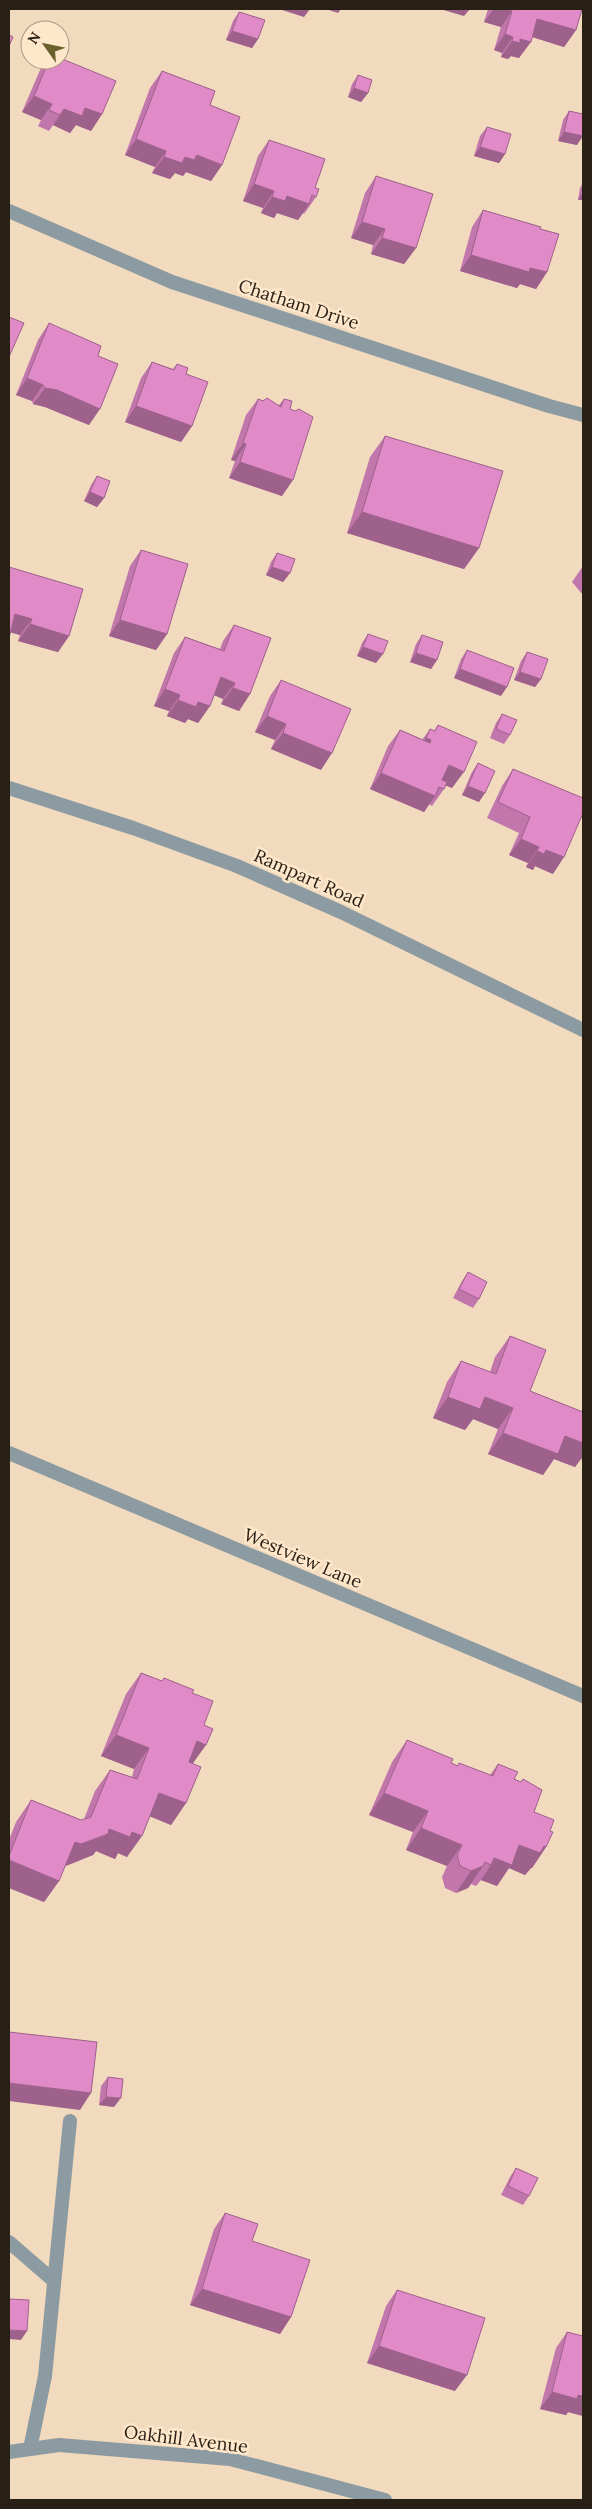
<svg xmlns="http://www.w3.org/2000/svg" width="592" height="2509" font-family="Lora,serif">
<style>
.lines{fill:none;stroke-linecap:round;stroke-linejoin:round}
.service{stroke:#8b9ba1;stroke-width:14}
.minor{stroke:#8b9ba1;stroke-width:14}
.wall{fill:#c177ab}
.shaded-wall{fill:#9d618b}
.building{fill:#e08ac7;stroke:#9d618b}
.labels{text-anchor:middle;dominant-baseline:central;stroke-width:5;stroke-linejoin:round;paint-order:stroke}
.street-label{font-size:18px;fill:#281f15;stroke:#ffe7cb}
</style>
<rect width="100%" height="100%" fill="#f2dabe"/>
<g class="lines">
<g class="service">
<polyline points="9,2242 54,2281"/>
<polyline points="30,2449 45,2376 70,2121"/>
</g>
<g class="minor">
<polyline points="9,211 172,282 549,406 583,415"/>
<polyline points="9,788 133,828 237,866 341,912 583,1030"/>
<polyline points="9,1453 583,1696"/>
<polyline points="9,2452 59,2445 230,2459 385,2500"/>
</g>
</g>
<g class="wall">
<polygon points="488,9 582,9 576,30 564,47 532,37 519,58 511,56 508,59 501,57 502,53 494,50 501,27 484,22"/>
<polygon points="239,12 258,39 252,48 226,40 233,21"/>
<polygon points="47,60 60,60 102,114 91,131 76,125 70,133 53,125 49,131 38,126 41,120 22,112 40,70"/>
<polygon points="162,71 210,105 222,165 211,181 186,172 183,176 175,173 170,179 152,173 155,167 125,155 150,88"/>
<polygon points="358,75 368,93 361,102 348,97 352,84"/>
<polygon points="569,111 577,145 558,141 563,120"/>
<polygon points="487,127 505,154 499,163 474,156 480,136"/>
<polygon points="269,140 315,188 316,197 304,214 303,213 298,220 277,213 274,218 261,213 263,208 243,201 258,156"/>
<polygon points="376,176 416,248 404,264 371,254 373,245 351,238 365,193"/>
<polygon points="583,183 583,200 578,200 580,188"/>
<polygon points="483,210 540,229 547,272 536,289 520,284 517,288 460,271 472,227"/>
<polygon points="49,323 98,356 89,425 45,407 33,404 32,401 16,395 38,340"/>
<polygon points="152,362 173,369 177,364 192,426 181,442 125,422 141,378"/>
<polygon points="258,399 279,405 284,399 290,409 282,496 229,478 235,461 231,460 246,415"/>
<polygon points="385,436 479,548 464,569 347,533 370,457"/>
<polygon points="97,476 104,498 97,507 84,501 91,485"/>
<polygon points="141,550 167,634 156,650 109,636 130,566"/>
<polygon points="277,553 290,573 283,582 266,575 271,562"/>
<polygon points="583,566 583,595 572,582"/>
<polygon points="9,567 69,636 58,652 18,641 20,635 10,632"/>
<polygon points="234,625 250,694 239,711 221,704 223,699 214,695 210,706 198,723 188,719 185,723 167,716 169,711 154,706 174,653 185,637 220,649 223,641"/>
<polygon points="368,634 376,663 357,656 362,643"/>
<polygon points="422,635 437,660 431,669 410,662 416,644"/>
<polygon points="467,650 501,696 454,678 461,659"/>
<polygon points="527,652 541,679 535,687 514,680 521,661"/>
<polygon points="281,680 321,770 271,749 275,740 255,732 270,696"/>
<polygon points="502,714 510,735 504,744 490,738 496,723"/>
<polygon points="438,725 452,788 445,785 444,789 432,806 429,804 424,812 370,789 388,746 400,730 422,740 430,729 434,731"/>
<polygon points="478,763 479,802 462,795 472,772"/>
<polygon points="513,769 553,874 535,866 533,870 526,867 528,863 509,855 519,833 487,818 502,786"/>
<polygon points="468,1272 479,1299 473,1308 453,1298 462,1281"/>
<polygon points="510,1336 530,1391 583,1412 583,1460 581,1459 575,1467 554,1459 543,1475 488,1454 498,1429 473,1419 465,1430 433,1418 447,1382 461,1361 490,1372 495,1357"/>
<polygon points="141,1673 162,1681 164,1678 192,1693 204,1725 193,1764 186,1803 171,1825 150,1816 127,1857 118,1853 115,1859 96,1851 93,1855 65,1865 59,1881 44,1902 9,1888 9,1840 16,1822 31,1800 81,1820 84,1819 95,1791 110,1770 132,1777 134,1769 101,1756 126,1694"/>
<polygon points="407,1740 457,1766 459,1763 490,1775 498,1764 514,1779 521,1782 523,1779 534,1812 550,1831 546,1847 532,1868 531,1868 525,1875 509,1868 497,1886 481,1880 476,1886 471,1884 468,1888 456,1893 445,1888 442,1877 447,1866 406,1850 413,1832 369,1815 392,1762"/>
<polygon points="108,2077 114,2107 99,2105 101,2086"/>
<polygon points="516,2168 529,2196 523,2205 501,2195 510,2177"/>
<polygon points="225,2213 252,2241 291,2317 280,2334 190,2305 214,2229"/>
<polygon points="397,2290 455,2391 367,2363 386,2306"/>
<polygon points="567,2332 583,2336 583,2416 568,2412 566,2415 540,2409 556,2348"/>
</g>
<g class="shaded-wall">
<polygon points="279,9 310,9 304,17"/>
<polygon points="326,9 341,9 338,13"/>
<polygon points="440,9 470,9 464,16"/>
<polygon points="494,9 505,9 512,11 501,27 484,22"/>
<polygon points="537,19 576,30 564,47 526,35"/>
<polygon points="232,31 258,39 252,48 226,40"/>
<polygon points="505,34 513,37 502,53 494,50"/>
<polygon points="520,39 531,42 519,58 511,56 508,59 501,57 512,41"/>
<polygon points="354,88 368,93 361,102 348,97"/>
<polygon points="34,96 52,104 41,120 22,112"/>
<polygon points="85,108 102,114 91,131 76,125 70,133 53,125 64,109"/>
<polygon points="564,132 583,136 577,145 558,141"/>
<polygon points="136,139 166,151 155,167 125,155"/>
<polygon points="480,147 505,154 499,163 474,156"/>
<polygon points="197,155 222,165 211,181 186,172 183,176 175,173 170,179 152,173 164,157 185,157"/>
<polygon points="254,184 274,191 263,208 243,201"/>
<polygon points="583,192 583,200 578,200"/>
<polygon points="287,196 309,204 298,220 277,213 274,218 261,213 272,197"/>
<polygon points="362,222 385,229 373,245 351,238"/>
<polygon points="382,238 416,248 404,264 371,254"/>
<polygon points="471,255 530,268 547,272 536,289 520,284 517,288 460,271"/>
<polygon points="27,378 43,385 32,401 16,395"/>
<polygon points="45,388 57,390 100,409 89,425 45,407 33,404"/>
<polygon points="136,406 192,426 181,442 125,422"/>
<polygon points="243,443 246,444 235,461 231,460"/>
<polygon points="240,462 293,480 282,496 229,478"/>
<polygon points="90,492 104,498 97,507 84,501"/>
<polygon points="362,512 479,548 464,569 347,533"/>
<polygon points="272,567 290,573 283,582 266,575"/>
<polygon points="15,614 32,619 20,635 9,632"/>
<polygon points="120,620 167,634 156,650 109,636"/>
<polygon points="30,624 69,636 58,652 18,641"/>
<polygon points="363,647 383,654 376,663 357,656"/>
<polygon points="416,653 437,660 431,669 410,662"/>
<polygon points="460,669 507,687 501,696 454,678"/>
<polygon points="520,672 541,679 535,687 514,680"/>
<polygon points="221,677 235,683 223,699 209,693"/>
<polygon points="233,688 250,694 239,711 221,704"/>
<polygon points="165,689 180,695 169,711 154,706"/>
<polygon points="178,700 198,702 210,706 198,723 188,719 185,723 167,716"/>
<polygon points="267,716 286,724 275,740 255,732"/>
<polygon points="283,733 332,753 321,770 271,749"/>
<polygon points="426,738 431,740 420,756 415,754"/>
<polygon points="449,765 464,772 452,788 437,782"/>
<polygon points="381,773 435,796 424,812 370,789"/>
<polygon points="468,786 485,793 479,802 462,795"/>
<polygon points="521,839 539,847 528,863 509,855"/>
<polygon points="546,850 564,857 553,874 535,866 533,870 526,867 537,851"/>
<polygon points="448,1397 485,1397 513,1408 498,1429 473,1419 465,1430 433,1418"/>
<polygon points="503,1433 565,1436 583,1443 583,1456 575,1467 554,1459 543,1475 488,1454"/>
<polygon points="116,1735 149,1748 134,1769 101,1756"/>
<polygon points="197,1741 206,1745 191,1766 182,1763"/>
<polygon points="159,1793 186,1803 171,1825 144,1814"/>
<polygon points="384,1793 428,1811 413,1832 369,1815"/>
<polygon points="421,1828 462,1845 447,1866 406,1850"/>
<polygon points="109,1829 132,1832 142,1836 127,1857 118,1853 115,1859 96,1851 93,1855 66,1866 60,1863 75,1842"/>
<polygon points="519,1845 544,1846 546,1847 532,1868 531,1868 525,1875 509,1868 497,1886 481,1880 491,1865 494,1858"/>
<polygon points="9,1860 59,1881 44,1902 9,1888"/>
<polygon points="483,1866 468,1888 456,1893 471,1871"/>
<polygon points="9,2083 91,2093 80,2110 9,2101"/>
<polygon points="106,2097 121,2098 114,2107 99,2105"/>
<polygon points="202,2289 291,2317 280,2334 190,2305"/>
<polygon points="9,2330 27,2331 21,2340 9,2339"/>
<polygon points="379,2346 467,2375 455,2391 367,2363"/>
<polygon points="552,2392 578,2395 583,2396 583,2416 568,2412 566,2415 540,2409"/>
</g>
<g class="building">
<polygon points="505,9 582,9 576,30 537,19 531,42 520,39 520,43 512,41 513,37 505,34 512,11"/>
<polygon points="239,12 265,20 258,39 232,31"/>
<polygon points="9,35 13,37 9,46"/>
<polygon points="60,58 116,81 102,114 85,108 82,116 64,109 60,115 49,110 52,104 34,96 49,60 60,60"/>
<polygon points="162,71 215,91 210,105 240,117 222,165 197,155 194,160 185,157 182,163 164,157 166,151 136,139"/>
<polygon points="358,75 372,80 368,93 354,88"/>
<polygon points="569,111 583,114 583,136 564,132"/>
<polygon points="487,127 511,134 505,154 480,147"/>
<polygon points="269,140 325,159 315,188 319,189 316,197 312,195 309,204 287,196 285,201 272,197 274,191 254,184"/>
<polygon points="376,176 433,194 416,248 382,238 385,229 362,222"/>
<polygon points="483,210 541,227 540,229 559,234 547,272 530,268 529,272 471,255"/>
<polygon points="9,317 24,323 9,357"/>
<polygon points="49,323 101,346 98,356 118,364 100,409 57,390 45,388 43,385 27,378"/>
<polygon points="152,362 174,370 177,364 188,368 186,374 208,382 192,426 136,406"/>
<polygon points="267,398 281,407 284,399 292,401 290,409 295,411 299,409 313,417 293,480 240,462 246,444 243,443 258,399 263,401"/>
<polygon points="385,436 503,471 479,548 362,512"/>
<polygon points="97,476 110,481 104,498 90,492"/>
<polygon points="141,550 188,564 167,634 120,620"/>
<polygon points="277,553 295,559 290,573 272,567"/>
<polygon points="9,567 83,589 69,636 30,624 32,619 15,614 9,638"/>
<polygon points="234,625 271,638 250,694 233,688 235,683 221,677 210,706 198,702 196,707 178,700 180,695 165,689 185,637 224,651"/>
<polygon points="368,634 388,641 383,654 363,647"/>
<polygon points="422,635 443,642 437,660 416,653"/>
<polygon points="467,650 514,668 507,687 460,669"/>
<polygon points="527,652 548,659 541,679 520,672"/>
<polygon points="281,680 351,709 332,753 283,733 286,724 267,716"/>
<polygon points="502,714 517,720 510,735 496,729"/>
<polygon points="438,725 477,742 464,772 449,765 442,780 447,782 444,789 439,787 435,796 381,773 400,730 430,743 431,740 426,738 430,729 435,731"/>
<polygon points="478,763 495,771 485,793 468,786"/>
<polygon points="513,769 583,798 583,813 564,857 546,850 544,854 537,851 539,847 521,839 530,817 498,802"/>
<polygon points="468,1272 487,1282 479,1299 459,1289"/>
<polygon points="510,1336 546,1350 530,1391 583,1412 583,1443 565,1436 558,1454 503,1433 513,1408 485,1397 480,1409 448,1397 461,1361 496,1374"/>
<polygon points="141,1673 162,1681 164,1678 194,1690 192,1693 213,1701 204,1725 213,1729 206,1745 197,1741 189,1762 201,1767 186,1803 159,1793 142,1836 132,1832 130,1837 109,1829 108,1834 81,1844 75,1842 59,1881 9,1860 9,1856 31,1800 81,1820 91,1817 110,1770 137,1779 149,1748 116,1735"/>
<polygon points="407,1740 453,1759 451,1763 458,1766 459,1763 493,1776 498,1764 518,1772 514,1779 521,1782 523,1779 542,1790 534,1812 554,1820 550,1831 553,1832 546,1847 544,1846 540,1853 519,1845 512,1865 494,1858 491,1865 485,1862 483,1866 471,1871 460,1866 457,1855 462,1845 421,1828 428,1811 384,1793"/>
<polygon points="9,2032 97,2042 91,2093 9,2083"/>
<polygon points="108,2077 123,2079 121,2098 106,2097"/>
<polygon points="516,2168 538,2178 529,2196 508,2186"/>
<polygon points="225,2213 258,2224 252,2241 310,2260 291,2317 202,2289"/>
<polygon points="397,2290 485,2318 467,2375 379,2346"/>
<polygon points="9,2299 29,2300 27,2331 9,2330"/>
<polygon points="567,2332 583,2336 583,2396 578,2395 577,2399 552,2392"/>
</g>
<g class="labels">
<g class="street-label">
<text transform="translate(299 304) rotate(18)">Chatham Drive</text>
<text transform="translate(309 878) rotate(24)">Rampart Road</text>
<text transform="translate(303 1558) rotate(23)">Westview Lane</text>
<text transform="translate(186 2439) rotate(7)">Oakhill Avenue</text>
</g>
</g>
<rect width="592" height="2509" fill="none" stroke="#281f15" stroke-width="20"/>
<g transform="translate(45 45) rotate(303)"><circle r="24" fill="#ffe7cb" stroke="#a99782"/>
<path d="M0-4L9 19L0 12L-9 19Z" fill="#69602c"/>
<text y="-8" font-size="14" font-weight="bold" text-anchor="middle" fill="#281f15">N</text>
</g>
</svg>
